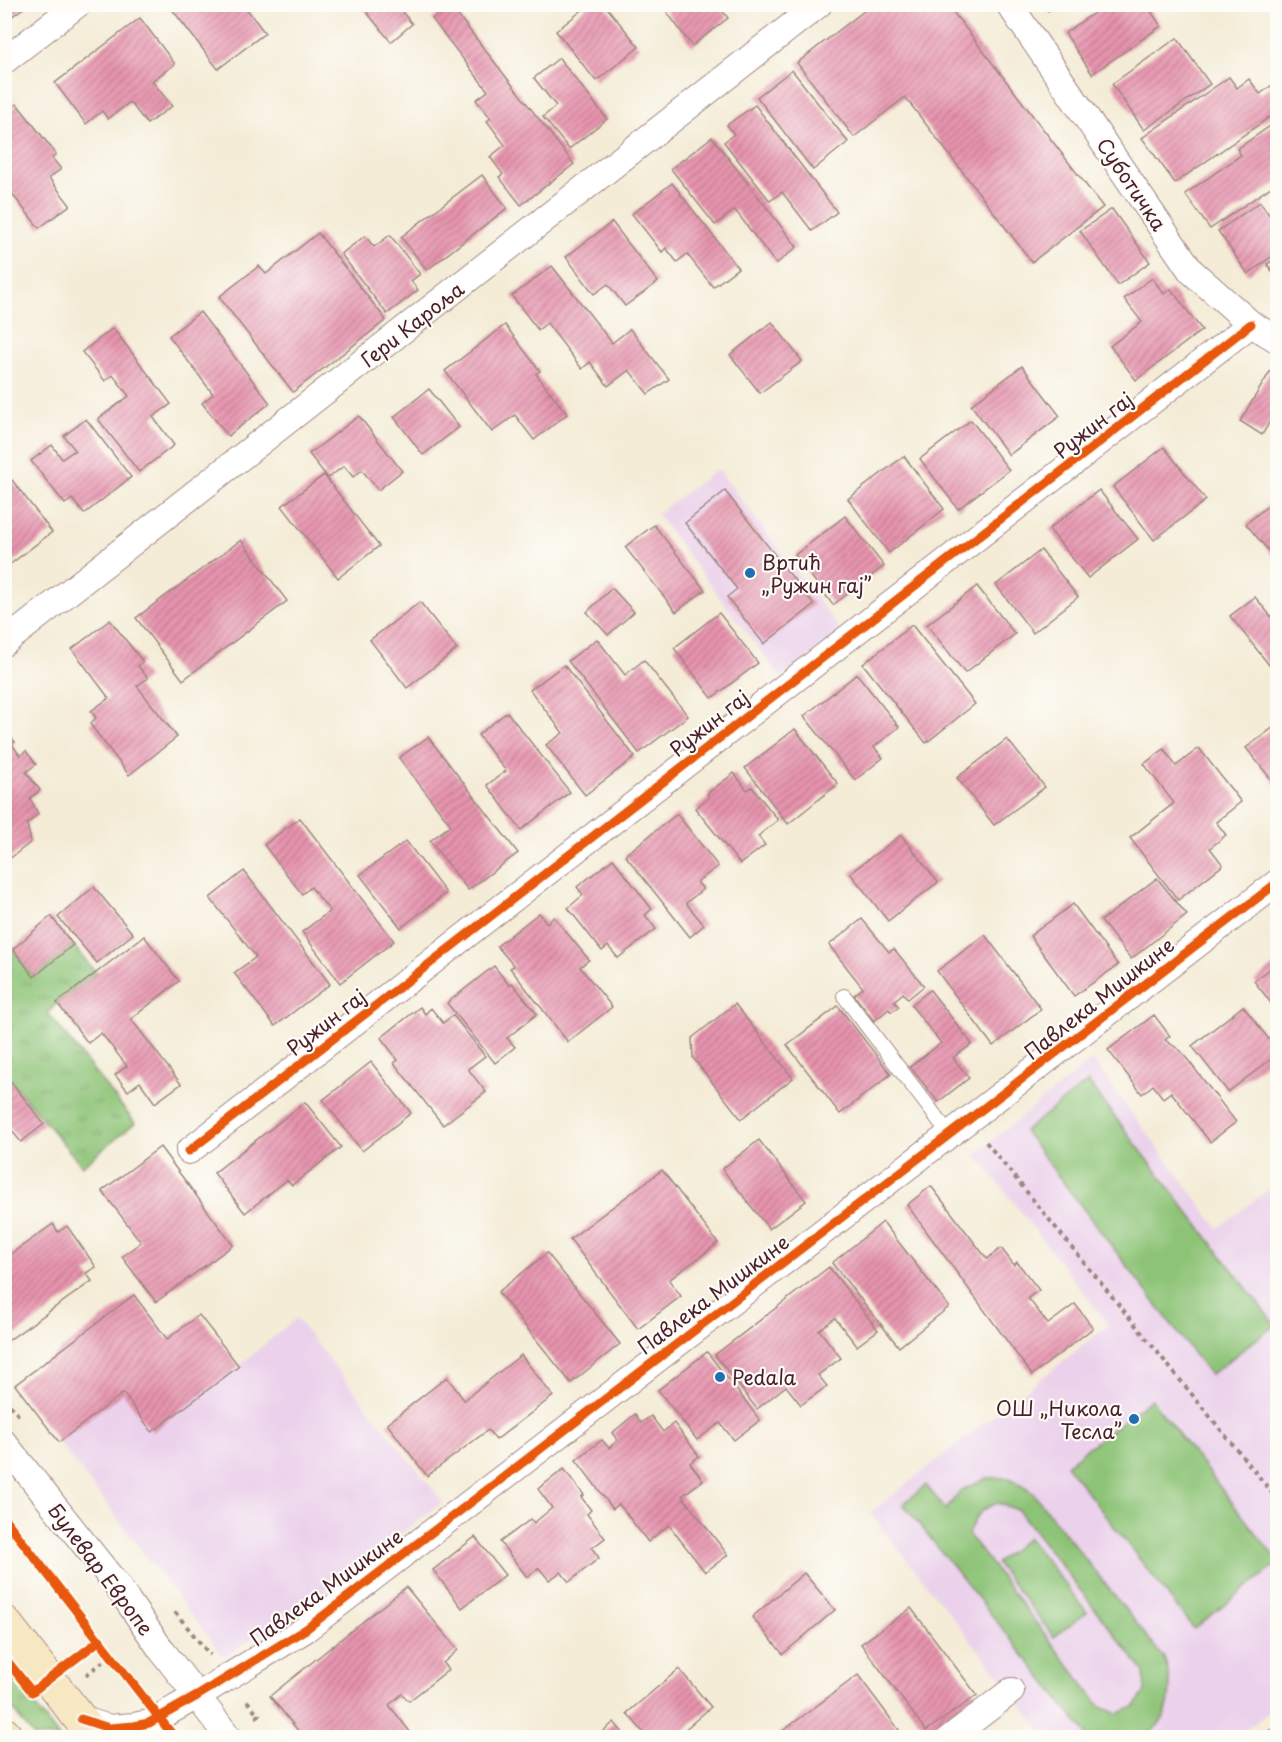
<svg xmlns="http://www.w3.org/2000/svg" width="1282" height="1742" font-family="'Playpen Sans',sans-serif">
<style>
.built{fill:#ebd1eb}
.grass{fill:url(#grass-tufts);stroke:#6b7150;stroke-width:1.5}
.pitch{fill:#8cc376;stroke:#6b7150;stroke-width:1.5;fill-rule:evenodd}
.building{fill:url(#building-hatch)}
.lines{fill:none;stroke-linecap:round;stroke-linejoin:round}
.lane-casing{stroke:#9f8681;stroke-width:16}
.street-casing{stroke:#9f8681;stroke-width:28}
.secondary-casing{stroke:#9f8681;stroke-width:35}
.path{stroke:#9f8681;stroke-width:4;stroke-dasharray:4.5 4.5;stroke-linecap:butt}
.lane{stroke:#fff;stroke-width:14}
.street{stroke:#fff;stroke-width:26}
.secondary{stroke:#f7e8c3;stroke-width:33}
.cycleway-casing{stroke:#fdfcf7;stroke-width:13}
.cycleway{stroke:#e8590c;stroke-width:9}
.poi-dot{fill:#1f6fb2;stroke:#fdfcf7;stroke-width:2}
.labels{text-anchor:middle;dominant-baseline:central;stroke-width:4.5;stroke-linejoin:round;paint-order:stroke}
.street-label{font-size:20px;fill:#4a1f2b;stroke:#fdfcf7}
.poi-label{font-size:20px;fill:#4a1f2b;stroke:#fdfcf7;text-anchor:start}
</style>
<defs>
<pattern id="grass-tufts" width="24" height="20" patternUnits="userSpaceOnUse" patternTransform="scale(1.5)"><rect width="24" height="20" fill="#8cc376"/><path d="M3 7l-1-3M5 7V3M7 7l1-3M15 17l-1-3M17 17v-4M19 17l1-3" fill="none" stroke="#749e61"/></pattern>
<pattern id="building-hatch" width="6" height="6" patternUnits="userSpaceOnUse" patternTransform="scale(1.5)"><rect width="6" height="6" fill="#e794ae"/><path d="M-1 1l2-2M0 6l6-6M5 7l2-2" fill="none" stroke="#bd788e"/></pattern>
</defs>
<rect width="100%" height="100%" fill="#fdfcf7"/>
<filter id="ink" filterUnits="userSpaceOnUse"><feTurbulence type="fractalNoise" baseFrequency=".0167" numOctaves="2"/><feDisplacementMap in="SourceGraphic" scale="12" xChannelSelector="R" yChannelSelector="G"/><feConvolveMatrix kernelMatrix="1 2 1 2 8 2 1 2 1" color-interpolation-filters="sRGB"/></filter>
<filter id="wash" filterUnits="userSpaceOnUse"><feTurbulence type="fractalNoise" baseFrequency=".008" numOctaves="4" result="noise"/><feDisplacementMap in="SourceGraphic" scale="24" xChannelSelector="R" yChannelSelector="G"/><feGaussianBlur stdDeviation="1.35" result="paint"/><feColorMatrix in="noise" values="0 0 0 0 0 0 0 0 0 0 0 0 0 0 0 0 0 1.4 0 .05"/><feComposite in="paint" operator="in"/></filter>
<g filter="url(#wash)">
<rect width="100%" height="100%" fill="#f4ecd7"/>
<g class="built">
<polygon points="718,469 842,632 781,678 657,514"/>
<polygon points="1092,1060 1218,1228 1277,1183 1277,1706 1236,1737 1046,1737 1011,1691 870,1513 1109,1325 976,1154"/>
<polygon points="134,1295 167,1339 199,1315 239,1366 296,1318 443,1502 303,1607 224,1657 15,1385"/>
</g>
<g class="grass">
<polygon points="73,945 96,973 57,1003 48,1013 135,1123 82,1166 9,1079 5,1082 5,956 13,949 34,977"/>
<polygon points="4,1667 5,1667 59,1737 34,1737 5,1699"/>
</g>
<g class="pitch">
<polygon points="1088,1082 1275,1325 1210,1375 1024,1131"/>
<polygon points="1151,1399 1277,1560 1277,1564 1194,1629 1066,1465"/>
<path d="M987,1478H1010L1033,1493L1164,1658C1174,1685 1173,1723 1142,1737C1134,1740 1100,1738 1089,1737L903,1504L926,1485L946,1510L960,1491ZM998,1503L1018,1510L1144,1672L1145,1692L1134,1707L1117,1714L1099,1705L968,1534C975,1517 980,1508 998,1503Z"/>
<polygon points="1028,1538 1087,1612 1054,1637 996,1563"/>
</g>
<g id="blocks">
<g class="building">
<polygon points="4,4 29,4 4,22"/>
<polygon points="168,4 243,4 265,33 218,69"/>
<polygon points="360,4 396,4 412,24 391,42"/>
<polygon points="590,4 604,4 639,47 596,81 556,31"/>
<polygon points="661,4 717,4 728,18 692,46"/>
<polygon points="873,4 947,4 1103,207 1032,262 905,97 854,137 797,63"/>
<polygon points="1043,4 1058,4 1048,11"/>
<polygon points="1107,4 1146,4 1161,26 1092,74 1065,33"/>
<polygon points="450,5 574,164 521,205 499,177 503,174 490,157 505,145 487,121 491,118 476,100 488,91 432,19"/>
<polygon points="140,18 175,64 152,81 172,106 147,124 130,102 108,119 102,111 86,124 55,83"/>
<polygon points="1177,38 1210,84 1144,130 1112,84"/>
<polygon points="559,58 607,119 569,149 543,117 556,106 534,78"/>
<polygon points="792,70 848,142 813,170 757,97"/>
<polygon points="1229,77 1237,88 1249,79 1260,94 1275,83 1278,86 1278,111 1175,183 1142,138"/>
<polygon points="17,104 56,154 52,158 61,169 49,178 70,205 39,228 4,184 4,114"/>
<polygon points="755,105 837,212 812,231 782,192 770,201 724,142 734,134 727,125"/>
<polygon points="1276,122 1278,182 1210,229 1185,194 1241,155 1237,149"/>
<polygon points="712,137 797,247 776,264 735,210 715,225 671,169"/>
<polygon points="482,175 507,208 427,270 401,237"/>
<polygon points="672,183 738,268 713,287 687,254 677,262 666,248 662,252 632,214"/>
<polygon points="1260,202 1278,227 1278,252 1248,274 1218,231"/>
<polygon points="1112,209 1150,262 1118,285 1080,231"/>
<polygon points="612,222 658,282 625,306 608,284 594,294 566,257"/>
<polygon points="4,231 11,240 4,244"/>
<polygon points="318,233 386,320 293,392 219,297 259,266 266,274"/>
<polygon points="390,235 420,274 411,281 418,290 387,314 341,254 365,236 374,247"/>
<polygon points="1278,257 1278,279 1267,264"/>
<polygon points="552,266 612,343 630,329 669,379 648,394 629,370 608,386 590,362 582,369 547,323 538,330 512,296"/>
<polygon points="1152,278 1164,294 1171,289 1202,330 1136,380 1110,346 1142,322 1124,299"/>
<polygon points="200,312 270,403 228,436 202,403 213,394 169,336"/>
<polygon points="772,322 802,361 760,393 730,355"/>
<polygon points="505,325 540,371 536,374 567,414 534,440 515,415 492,432 445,371"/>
<polygon points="113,328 171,404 153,417 174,445 139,472 98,419 129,396 113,375 105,381 82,352"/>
<polygon points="1022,366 1060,416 1009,455 971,405"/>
<polygon points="1271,370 1278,374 1278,422 1272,418 1262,435 1240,421"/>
<polygon points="429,389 459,427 423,455 394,417"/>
<polygon points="359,416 402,471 378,490 362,470 353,477 344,466 328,478 309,454"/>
<polygon points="86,419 131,477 84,514 72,499 65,504 31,461 52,445 62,459 75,450 64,436"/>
<polygon points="971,420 1009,470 958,509 920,459"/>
<polygon points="1164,447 1206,500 1154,540 1113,487"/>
<polygon points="904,456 944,509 889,553 848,499"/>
<polygon points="324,475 379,546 338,578 282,506"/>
<polygon points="12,480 52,532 4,569 4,485"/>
<polygon points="1099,490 1138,539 1088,578 1049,529"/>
<polygon points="725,491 814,605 764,644 727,597 737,589 685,523"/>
<polygon points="1278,497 1278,562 1246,524"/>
<polygon points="845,516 884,566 833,605 795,555"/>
<polygon points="654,525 705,590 676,612 625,547"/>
<polygon points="241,540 287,601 183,680 136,618"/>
<polygon points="1041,550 1078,597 1033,633 996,585"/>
<polygon points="977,586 1015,634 965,673 927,625"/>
<polygon points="612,588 634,612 608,635 587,612"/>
<polygon points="1255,597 1278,625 1278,676 1230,616"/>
<polygon points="420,602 457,649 407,688 370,640"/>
<polygon points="719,613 758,663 712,698 674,648"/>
<polygon points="110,620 143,662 138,666 148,678 137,686 177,737 129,775 90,724 96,718 91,711 109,698 72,649"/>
<polygon points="912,625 975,704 926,743 863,664"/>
<polygon points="597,639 625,675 644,660 688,716 639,753 568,661"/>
<polygon points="564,665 635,757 585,795 546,745 563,733 530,690"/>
<polygon points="857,674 899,727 874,747 883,758 855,780 804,716"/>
<polygon points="507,712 570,792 521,830 487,785 506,771 478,735"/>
<polygon points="1278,724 1278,788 1246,748"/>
<polygon points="4,729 15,742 12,744 20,756 26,751 36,764 26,772 40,790 30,798 38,814 27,824 31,842 8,860 4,855"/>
<polygon points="795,729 838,784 788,824 745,768"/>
<polygon points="428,737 518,853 468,890 430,841 451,825 399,758"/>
<polygon points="1007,739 1045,787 994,825 957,778"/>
<polygon points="1199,748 1241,802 1216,822 1226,835 1210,848 1223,865 1178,900 1130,838 1174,803 1144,764 1164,749 1176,766"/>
<polygon points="734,773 747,790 752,787 778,820 758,836 765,845 740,864 695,808 709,797 707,794"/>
<polygon points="677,814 718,866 697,882 703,889 686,903 704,925 690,937 625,855"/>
<polygon points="300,818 394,941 340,983 302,932 330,911 311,887 302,894 264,845"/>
<polygon points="901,835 938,882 888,921 850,873"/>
<polygon points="406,841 446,893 401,928 360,875"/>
<polygon points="613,859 652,909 645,915 656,929 618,958 608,946 602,951 568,908 583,895 577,887"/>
<polygon points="244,871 330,984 275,1026 234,973 256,957 210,898"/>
<polygon points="1157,878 1187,915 1131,959 1101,921"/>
<polygon points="94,887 133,934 97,963 58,917"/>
<polygon points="1073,904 1118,965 1074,996 1030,936"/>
<polygon points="539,913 547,923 554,917 589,960 580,967 612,1007 568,1042 510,968 514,966 497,946"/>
<polygon points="51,916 73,945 34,977 13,949"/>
<polygon points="862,919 889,952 894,949 924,986 908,999 903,993 894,1001 899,1007 891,1012 889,1009 874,1021 854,995 863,988 829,945"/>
<polygon points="985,935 1041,1009 993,1046 937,971"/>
<polygon points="144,936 179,981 131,1019 181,1084 155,1103 140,1082 128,1091 115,1075 127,1066 101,1033 88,1043 57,1003"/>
<polygon points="1278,963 1278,1012 1254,981"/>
<polygon points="494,966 509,985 512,983 537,1014 507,1038 515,1047 495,1063 447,1003"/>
<polygon points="930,990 972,1044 953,1058 969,1078 938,1102 910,1067 941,1043 911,1005"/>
<polygon points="735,1004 793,1078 741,1119 693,1058 692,1038"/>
<polygon points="838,1006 891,1074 840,1114 787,1045"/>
<polygon points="1243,1006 1278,1051 1278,1054 1228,1092 1192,1046"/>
<polygon points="420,1007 425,1014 431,1008 443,1023 453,1015 485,1056 468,1069 486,1092 443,1125 394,1063 398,1060 381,1038"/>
<polygon points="1154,1015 1170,1036 1165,1040 1181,1051 1236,1122 1210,1142 1171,1092 1163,1098 1153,1085 1142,1094 1108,1050"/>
<polygon points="371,1062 411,1113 362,1151 323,1100"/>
<polygon points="9,1079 44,1124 21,1142 4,1121 4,1082"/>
<polygon points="305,1102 341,1147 292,1185 287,1180 245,1213 214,1173"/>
<polygon points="759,1140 806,1201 769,1229 722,1169"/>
<polygon points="160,1147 233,1245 156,1302 122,1257 141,1242 102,1191"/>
<polygon points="662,1170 718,1243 669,1280 681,1296 638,1329 570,1239"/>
<polygon points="931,1186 987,1259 1001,1248 1014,1265 1017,1262 1039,1290 1028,1298 1048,1324 1075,1304 1093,1328 1032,1375 907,1205"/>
<polygon points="883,1222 949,1307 899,1347 832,1263"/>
<polygon points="53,1224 58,1232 67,1226 96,1267 86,1273 92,1281 6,1342 4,1340 4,1259"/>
<polygon points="547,1253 620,1344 571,1383 498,1292"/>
<polygon points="829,1267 878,1330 857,1346 835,1318 819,1330 841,1358 818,1375 827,1386 801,1405 786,1386 757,1409 715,1355"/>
<polygon points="134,1295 167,1339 199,1315 239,1366 152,1432 123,1393 59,1442 15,1385"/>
<polygon points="707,1352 760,1420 734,1440 720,1423 697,1440 658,1390"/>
<polygon points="521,1355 553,1396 496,1440 488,1430 427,1476 387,1424 447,1377 464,1400"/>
<polygon points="635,1414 641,1423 651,1416 663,1432 674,1423 699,1456 690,1463 703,1480 682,1496 728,1555 705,1572 669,1525 648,1542 619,1504 613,1509 576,1460 602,1440 609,1448 618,1440 612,1433"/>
<polygon points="564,1469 584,1495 581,1497 591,1510 587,1514 605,1538 592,1548 599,1558 569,1582 561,1572 549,1580 539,1568 527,1577 500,1542 531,1519 534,1523 552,1508 538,1489"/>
<polygon points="475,1537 505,1575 462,1608 433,1570"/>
<polygon points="804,1573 835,1610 783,1654 752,1617"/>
<polygon points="406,1587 458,1650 443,1663 448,1670 409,1701 402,1694 389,1705 415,1738 304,1738 270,1696"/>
<polygon points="911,1608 977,1695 926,1731 861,1644"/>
<polygon points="679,1669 711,1707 675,1738 648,1738 627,1713"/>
<polygon points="858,1675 905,1738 773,1738 807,1713"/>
<polygon points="614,1722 627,1738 596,1738"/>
<polygon points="1278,1725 1278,1738 1258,1738"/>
</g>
</g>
</g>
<g filter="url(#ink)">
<use href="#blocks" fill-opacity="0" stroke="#9f8681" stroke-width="1.5"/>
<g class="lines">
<defs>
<polyline id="lane" points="844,996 950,1135"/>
<g id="street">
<polyline points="1009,4 1191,271 1251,324 1278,340"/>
<polyline points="4,61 78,4"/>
<polyline points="4,643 819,4"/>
<polyline points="189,1151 1251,324"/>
<polyline points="4,1443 116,1584 160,1648 229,1738"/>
<polyline points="81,1719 109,1728 134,1726 149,1723 197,1696 306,1629 1278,882"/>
<polyline points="950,1738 1011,1691"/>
</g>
<g id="secondary">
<polyline points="4,1622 95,1738"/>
<polyline points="4,1734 7,1738"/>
</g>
</defs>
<use href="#lane" class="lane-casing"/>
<use href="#street" class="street-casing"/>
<use href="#secondary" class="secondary-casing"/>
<g class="path">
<polyline points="986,1142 1278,1500"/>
<polyline points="4,1398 19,1416"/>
<polyline points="175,1612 210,1655"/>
<polyline points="86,1675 111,1655"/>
<polyline points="247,1701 259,1715 253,1719"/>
</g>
<use href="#lane" class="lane"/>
<use href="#street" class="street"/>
<use href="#secondary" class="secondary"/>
<defs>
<g id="cycleway">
<polyline points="189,1151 1251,324"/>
<polyline points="4,1518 175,1738"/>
<polyline points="4,1657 32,1692 100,1640"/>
<polyline points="81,1719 109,1728 134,1726 149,1723 197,1696 306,1629 1278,882"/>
</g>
</defs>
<use href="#cycleway" class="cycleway-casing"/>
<use href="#cycleway" class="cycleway"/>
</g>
</g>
<g class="poi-dot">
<circle cx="750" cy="573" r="6"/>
<circle cx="720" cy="1377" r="6"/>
<circle cx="1134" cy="1419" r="6"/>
</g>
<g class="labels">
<g class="street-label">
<text transform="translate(1132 184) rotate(56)">Суботичка</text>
<text transform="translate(412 324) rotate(-38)">Гери Кароља</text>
<text transform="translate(1093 425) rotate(-38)">Ружин гај</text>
<text transform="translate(709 723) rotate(-38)">Ружин гај</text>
<text transform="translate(1099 998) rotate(-38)">Павлека Мишкине</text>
<text transform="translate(326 1022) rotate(-38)">Ружин гај</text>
<text transform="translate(713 1294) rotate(-37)">Павлека Мишкине</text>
<text transform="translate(101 1569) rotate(53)">Булевар Европе</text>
<text transform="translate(326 1587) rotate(-36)">Павлека Мишкине</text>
</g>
<g class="poi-label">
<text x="762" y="562">Вртић<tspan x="762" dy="23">„Ружин гај”</tspan></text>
<text x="732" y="1377">Pedala</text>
<text x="1122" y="1408" text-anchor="end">ОШ „Никола<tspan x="1122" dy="23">Тесла”</tspan></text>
</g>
</g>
<rect width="1282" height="1742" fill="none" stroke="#fdfcf7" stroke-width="24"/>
</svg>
